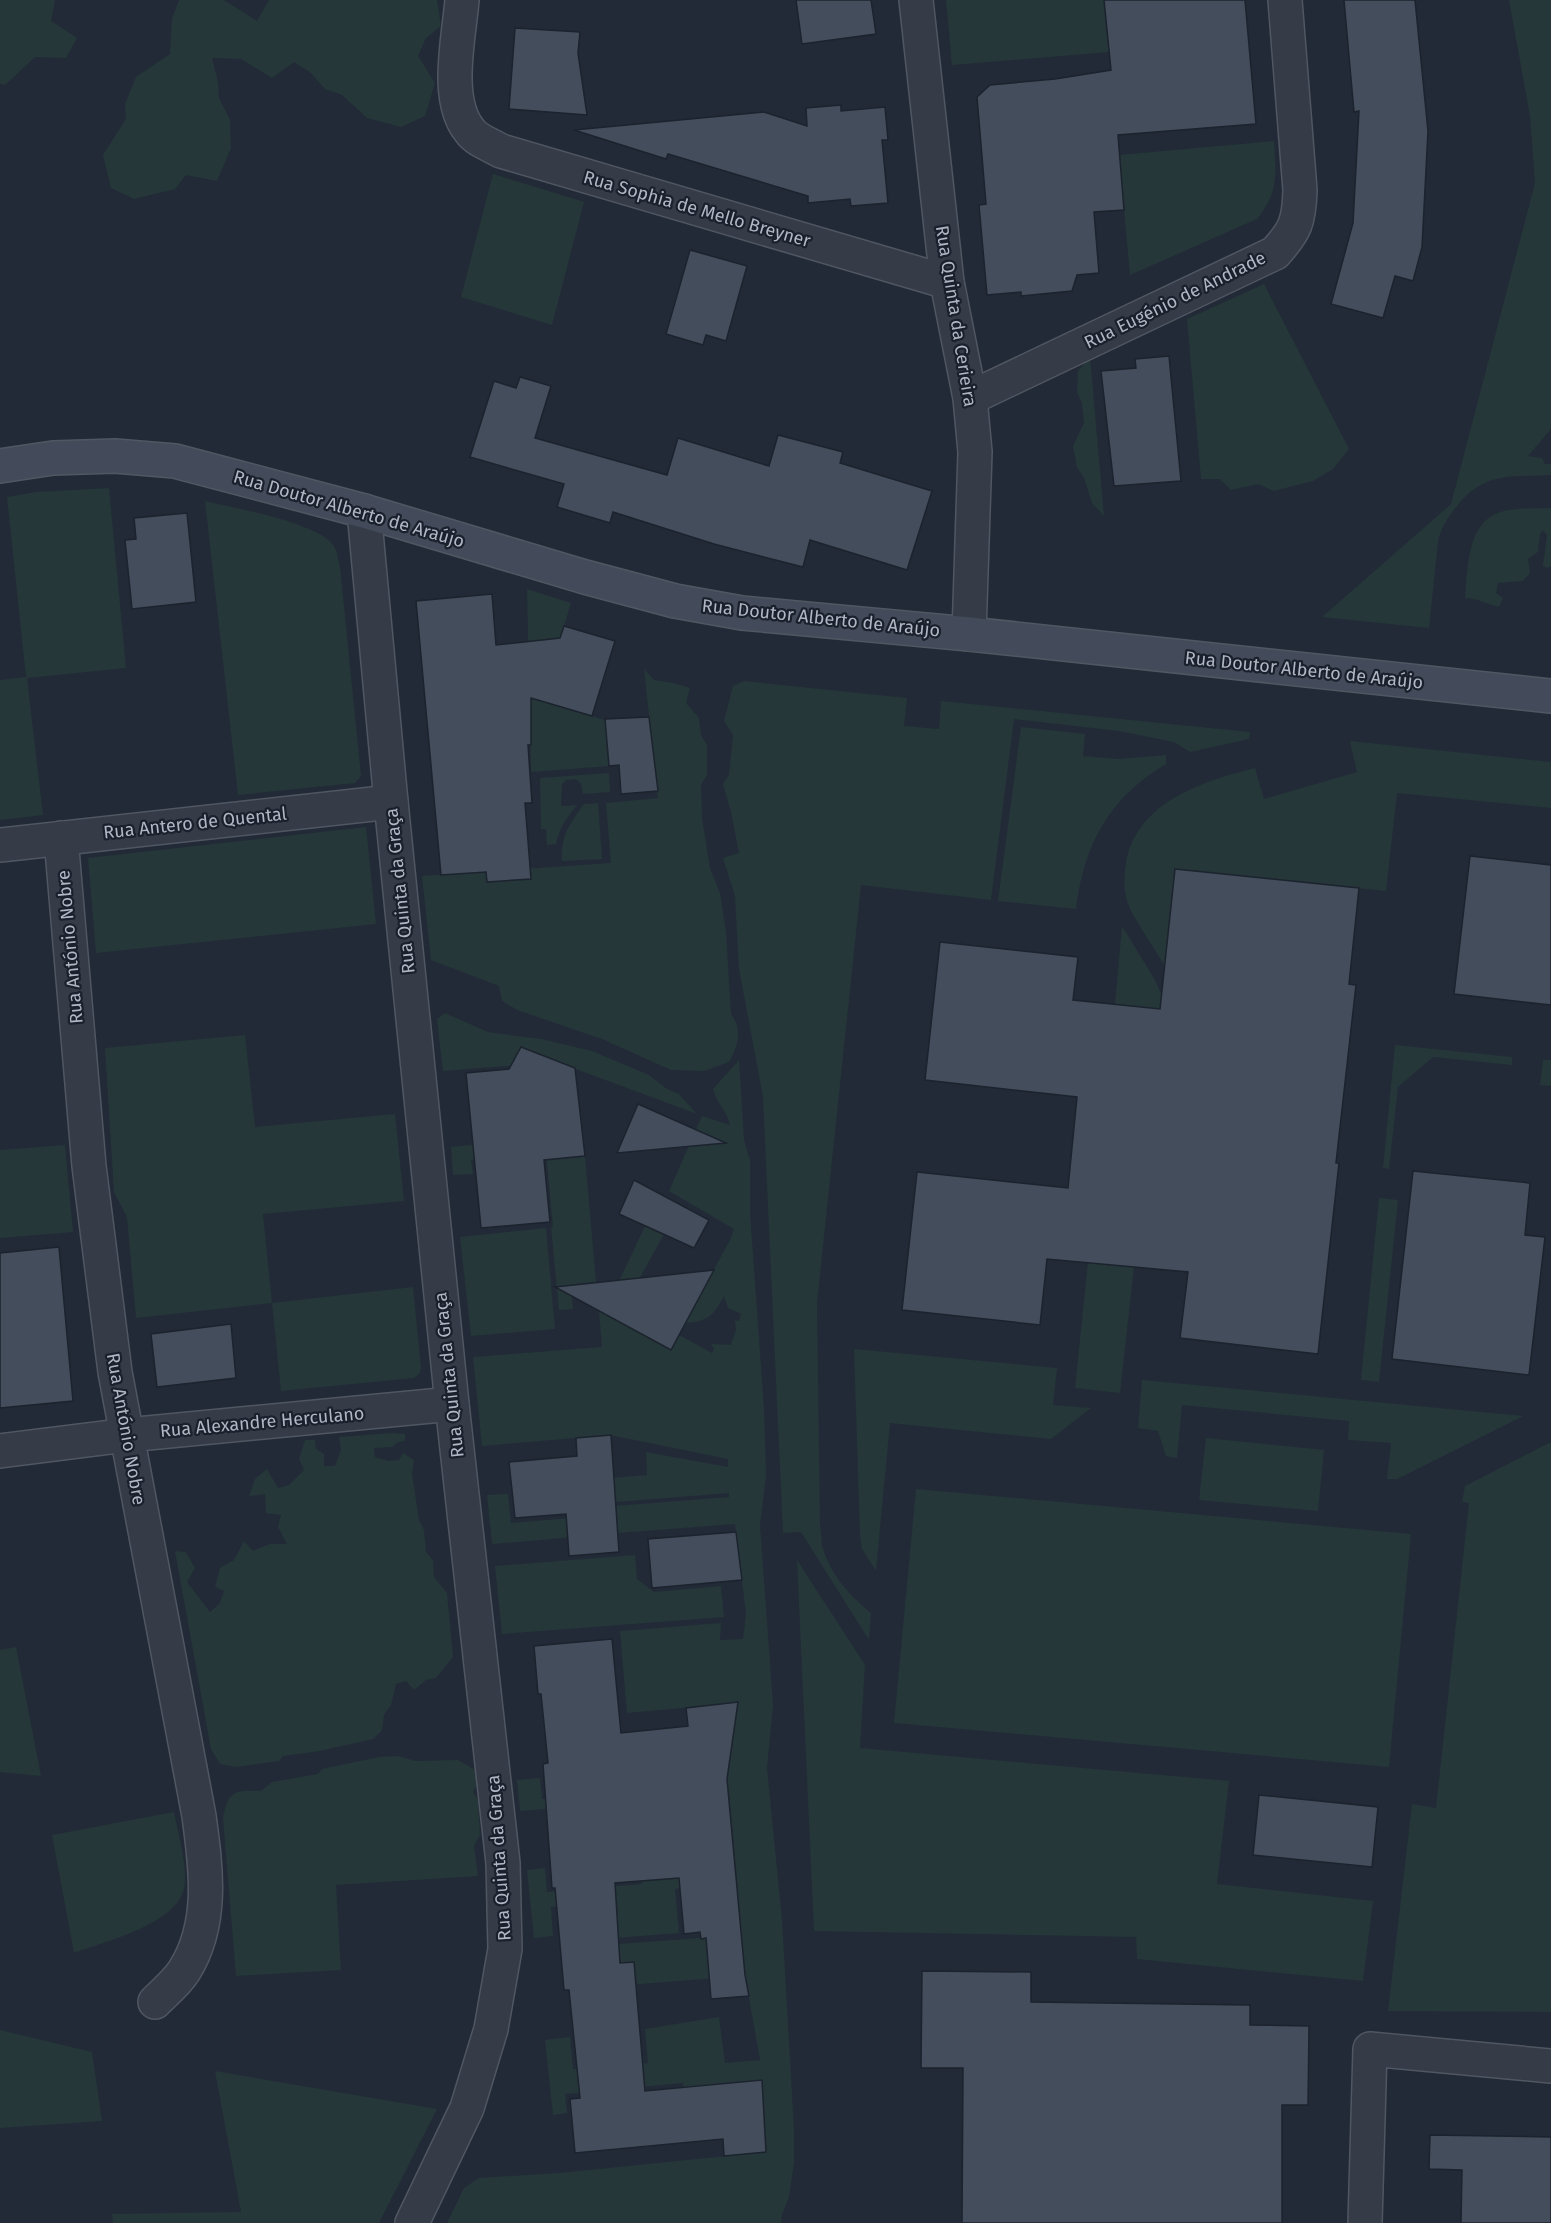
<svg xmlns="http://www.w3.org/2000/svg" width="1551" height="2223" font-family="'Fira Sans',sans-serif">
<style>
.green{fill:#253739}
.building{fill:#434d5b;stroke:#1c232e;stroke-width:1.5}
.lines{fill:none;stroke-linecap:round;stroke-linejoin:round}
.street-casing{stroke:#505762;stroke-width:36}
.secondary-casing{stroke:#505762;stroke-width:36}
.street{stroke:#353c47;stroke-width:33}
.secondary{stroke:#434b5a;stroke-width:33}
.labels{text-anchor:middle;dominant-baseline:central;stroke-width:4.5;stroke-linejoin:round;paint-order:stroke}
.street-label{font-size:18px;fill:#b0b7c4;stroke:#1a212c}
</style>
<rect width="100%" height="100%" fill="#222a37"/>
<g class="green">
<polygon points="0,0 55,0 51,21 77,38 66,58 35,57 5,85 0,84"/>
<polygon points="179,0 224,0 257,21 269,0 437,0 441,26 426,38 418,56 435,83 425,116 401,127 367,118 342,95 325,89 311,73 294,62 272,78 241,59 212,58 218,82 219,98 230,120 231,148 217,181 186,175 175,189 134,199 111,188 103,155 126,119 125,104 136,77 170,54 172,19"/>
<polygon points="946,0 1104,0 1109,52 952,65"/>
<path d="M1509,0H1551V429L1528,456L1542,458L1545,464H1551V475C1512,477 1484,472 1458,505C1448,517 1441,527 1438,542L1429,628L1322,617L1451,504L1535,183L1530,116Z"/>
<path d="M1274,141C1276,174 1279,192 1257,219L1130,275L1119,155Z"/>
<polygon points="493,174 584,202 552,325 461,297"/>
<polygon points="1264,284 1349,449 1333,469 1313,481 1274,491 1258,484 1231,490 1220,479 1201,479 1187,319"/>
<polygon points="1090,357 1104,516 1092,503 1084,478 1077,467 1073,446 1084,423 1082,404 1077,392 1078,371"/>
<polygon points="109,488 126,668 27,678 43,815 0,820 0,680 26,677 7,497 36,492"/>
<path d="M205,501C233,508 323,523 335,548C338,554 338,561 340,567L361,776L355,783L238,795Z"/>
<path d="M1551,508V566L1548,568L1543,566L1547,535L1543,530L1540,534L1538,552L1528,559L1530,573L1523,581L1498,583L1496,593L1503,598L1499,607C1487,604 1476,598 1465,598C1468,570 1466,523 1500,512C1515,507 1535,509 1551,508Z"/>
<polygon points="527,589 571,603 541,701 605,720 609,766 531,772"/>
<path d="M644,669L654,680L673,683L690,688L686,703L699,718L701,735L707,745V775L701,785L702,818L710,868L720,893L726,932L731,1014C743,1030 738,1046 729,1062L704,1071L671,1070L602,1039L517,1010L502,1001L499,986L431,960L422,876L611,863L606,803L658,798Z"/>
<path d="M744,681L907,698L904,726L939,729L941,701L1250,732L1249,739L1190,752L1174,742L1119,731L1014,719L991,900L861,885L817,1303L820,1522L822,1546C831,1575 848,1594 871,1613L869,1640L801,1532L783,1533L763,1097L739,969L735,896L723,858L739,853L731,812L723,784L729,775L733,735L724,721L733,686Z"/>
<path d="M1021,727L1085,734L1083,756L1119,759L1166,755V764C1109,798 1084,844 1076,909L998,901Z"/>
<path d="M1350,741L1551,762V808L1397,793L1386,891L1176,869L1165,966C1155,949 1135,921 1128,904C1123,891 1124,875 1126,863C1136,802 1204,781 1255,768L1264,799L1357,772Z"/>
<path d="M609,773L610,792L583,794L581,783L576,779L566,780L562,784L561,806L577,805C567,817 559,828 556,844L547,845L546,829H541L540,778Z"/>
<path d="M598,803L602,859L562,861C561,835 569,825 584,804Z"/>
<polygon points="366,827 376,924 96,953 88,858"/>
<polygon points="1122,926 1155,980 1162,996 1161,1009 1115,1004"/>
<polygon points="445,1013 488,1032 541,1039 592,1051 649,1075 667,1089 679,1094 697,1114 546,1058 519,1065 443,1071 437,1019"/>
<polygon points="245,1035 255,1127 395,1114 404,1201 263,1214 272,1303 413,1287 421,1368 419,1374 414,1378 281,1391 272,1303 136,1318 127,1217 114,1192 105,1048"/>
<polygon points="1395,1045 1512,1057 1512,1065 1433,1057 1398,1087 1389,1169 1383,1168"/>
<path d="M739,1060L744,1140L750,1160V1212L764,1408L766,1476L760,1525L773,1705L767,1768L782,1920L794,2129V2163L789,2197L782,2215L781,2223H447L464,2188L479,2178L559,2173L766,2152L763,2101L687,2130L683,2083L565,2094L567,2113L553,2115L545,2040L570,2037L573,2069L648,2063L645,2029L719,2017L725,2063L760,2060L745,1975L729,1794L520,1811L517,1780L540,1778L542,1799L659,1789L710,1758L730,1760L738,1703L627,1713L620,1631L721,1623L720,1640L743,1639L746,1614L735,1524L618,1533L615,1506L729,1497V1493L603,1503L601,1479L647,1475L646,1452L728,1467V1459L610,1435L482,1446L473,1357L602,1347L598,1299L611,1298L645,1226L680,1205L631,1294L666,1328L712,1353L714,1349L711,1344L731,1345L736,1330L735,1320L739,1321L741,1314L728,1308L724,1296C713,1317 708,1321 685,1323L730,1240L734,1229L669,1191L702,1116L730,1125C727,1111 716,1102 713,1089Z"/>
<polygon points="1543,1060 1551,1060 1551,1086 1540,1085"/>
<polygon points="553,1137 585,1156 596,1282 571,1285 573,1309 559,1310 551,1227 553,1227 546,1153 471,1160 473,1174 453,1175 451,1147"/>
<polygon points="65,1145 73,1232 0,1238 0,1150"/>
<polygon points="1379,1198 1398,1200 1379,1382 1361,1380"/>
<polygon points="546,1228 555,1329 471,1336 460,1237"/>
<polygon points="1088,1262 1134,1267 1120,1393 1075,1388"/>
<polygon points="854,1349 1057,1368 1053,1405 1091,1408 1051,1439 890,1423 876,1571 862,1549 860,1535"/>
<polygon points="1142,1380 1523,1416 1397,1479 1387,1479 1391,1443 1348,1440 1349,1421 1182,1405 1177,1458 1166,1456 1158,1431 1138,1428"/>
<polygon points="391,1433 405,1434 405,1441 398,1442 392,1447 374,1448 375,1457 388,1461 399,1460 403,1453 414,1460 412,1474 419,1520 424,1530 426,1552 433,1560 434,1577 447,1593 453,1657 436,1678 426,1680 414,1690 406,1681 396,1684 391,1705 384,1715 382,1730 373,1739 320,1751 283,1756 279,1761 236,1767 220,1764 211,1749 175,1551 186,1552 195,1568 187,1582 210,1612 220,1603 224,1591 215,1587 220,1568 234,1560 244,1541 253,1551 270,1544 287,1544 278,1527 281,1515 266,1513 265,1494 249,1496 255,1479 267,1469 278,1488 289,1485 304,1470 299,1459 305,1440 315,1440 316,1449 324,1454 324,1466 335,1466 341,1450 339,1437"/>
<polygon points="1206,1438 1324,1450 1318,1511 1199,1500"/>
<polygon points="1551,1442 1551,2012 1388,2011 1412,1804 1436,1808 1469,1503 1462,1502 1465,1486"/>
<polygon points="916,1489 1411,1534 1389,1767 894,1723"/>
<polygon points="508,1494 511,1523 571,1518 586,1536 492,1544 487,1495"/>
<polygon points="635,1555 637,1579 654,1592 721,1586 724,1617 502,1634 495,1566"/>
<polygon points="797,1560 865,1665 860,1748 1229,1781 1217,1884 1373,1901 1363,1981 1137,1959 1136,1937 814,1931"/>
<polygon points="16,1647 41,1776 0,1772 0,1650"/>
<path d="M398,1756L415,1761L458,1760L477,1771L478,1782L473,1792L478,1800L480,1835L474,1846L478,1876L336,1885L341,1970L236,1976L223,1818C228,1791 234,1790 261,1791L272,1782L318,1774L322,1769L379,1757Z"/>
<path d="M174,1812C178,1834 186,1858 185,1881C185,1923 106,1941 74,1953L52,1835Z"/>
<polygon points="545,1868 547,1892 642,1884 641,1873 685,1870 687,1882 679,1882 680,1888 675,1889 679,1933 616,1938 613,1902 551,1907 553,1936 534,1938 527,1870"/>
<polygon points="713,1937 716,1978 627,1985 620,1963 619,1944"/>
<polygon points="0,2030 92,2052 102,2121 0,2128"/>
<polygon points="215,2071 437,2109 379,2223 113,2223 112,2214 241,2212"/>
</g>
<g class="building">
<polygon points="796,0 871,0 876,34 802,44"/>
<polygon points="1104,0 1245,0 1256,124 1118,135 1124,210 1094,212 1099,273 1077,275 1072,291 1021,296 1021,292 987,295 979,205 986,204 977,97 990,85 1055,79 1111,70"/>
<polygon points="1344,0 1415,0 1428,131 1422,247 1413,281 1395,276 1383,318 1331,304 1353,223 1359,111 1354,112"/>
<polygon points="515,28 580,32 578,53 587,115 509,109"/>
<polygon points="841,105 841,111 885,107 888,140 882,140 888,203 851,206 850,199 808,203 808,196 668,154 666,159 574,130 764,112 807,126 806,108"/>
<polygon points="690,250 747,266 726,341 706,335 703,345 666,334"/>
<polygon points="1169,356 1181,481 1114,486 1101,371 1136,368 1135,359"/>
<polygon points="520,377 551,386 535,438 667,475 678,438 769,466 778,435 843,452 840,463 932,491 907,570 810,540 803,567 714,544 613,512 610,523 557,507 564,484 470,457 494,381 516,388"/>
<polygon points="187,513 196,602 132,609 125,540 136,539 134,518"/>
<polygon points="492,594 496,645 560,638 564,626 615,641 592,716 531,698 531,745 528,745 532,803 525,803 531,879 487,882 486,872 441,875 416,601"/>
<polygon points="649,717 658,791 621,794 619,765 609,766 605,719"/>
<polygon points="1470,856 1551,865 1551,1005 1454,994"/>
<polygon points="1175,869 1359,888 1349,984 1356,985 1336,1163 1339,1163 1318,1354 1180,1338 1188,1272 1047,1259 1040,1325 902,1310 917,1172 1068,1188 1077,1097 925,1080 940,942 1078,957 1073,1000 1160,1009"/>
<polygon points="521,1047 575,1068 585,1156 544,1160 550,1222 481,1228 466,1073 509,1069"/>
<polygon points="638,1104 726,1143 617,1153"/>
<polygon points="1413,1171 1530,1183 1525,1235 1545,1237 1529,1375 1392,1359"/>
<polygon points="634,1180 709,1220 694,1248 619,1214"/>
<polygon points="59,1247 73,1401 0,1408 0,1253"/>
<polygon points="714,1270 671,1350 555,1287"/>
<polygon points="231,1324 236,1378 157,1387 151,1334"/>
<polygon points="611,1435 619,1552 569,1556 566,1514 515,1518 509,1462 577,1456 576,1438"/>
<polygon points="736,1532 742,1580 652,1588 648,1539"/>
<polygon points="612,1639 621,1733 688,1726 686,1708 738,1702 727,1779 745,1975 749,1996 711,1999 706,1938 701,1939 700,1932 684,1934 679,1878 615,1883 620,1963 634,1962 645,2091 762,2080 766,2152 724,2156 723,2139 575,2153 570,2099 580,2098 569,1990 564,1990 555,1888 552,1888 543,1764 548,1763 541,1694 538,1694 534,1646"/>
<polygon points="1259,1795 1378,1807 1372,1867 1253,1855"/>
<polygon points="922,1971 1031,1972 1031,2002 1250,2005 1250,2025 1309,2026 1308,2105 1282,2105 1282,2223 962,2223 963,2068 921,2068"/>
<polygon points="1430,2135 1551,2137 1551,2223 1461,2223 1462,2170 1429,2169"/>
</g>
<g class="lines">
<defs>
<g id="street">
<path d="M462,0C459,38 444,100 470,131C476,140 491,145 501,151L947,282"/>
<polyline points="916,0 947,282 970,398 975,452 969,634"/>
<path d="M970,398L1275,253C1296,230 1299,221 1300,190L1285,0"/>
<polyline points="364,511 391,802 452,1404 503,1863 505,1949 491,2029 467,2108 412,2223"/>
<path d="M61,838L89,1166L115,1372L199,1816C206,1867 214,1924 184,1971C177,1982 165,1992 155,2002"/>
<polyline points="0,845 391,802"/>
<polyline points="0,1451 127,1435 452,1404"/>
<polyline points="1365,2223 1370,2049 1551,2066"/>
</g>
<polyline id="secondary" points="0,466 53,458 115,456 175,461 364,511 585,577 675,601 742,613 969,634 1551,696"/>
</defs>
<use href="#street" class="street-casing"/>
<use href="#secondary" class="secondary-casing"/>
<use href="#street" class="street"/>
<use href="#secondary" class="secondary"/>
</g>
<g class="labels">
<g class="street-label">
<text transform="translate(697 209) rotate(16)">Rua Sophia de Mello Breyner</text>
<text transform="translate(1175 300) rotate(-26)">Rua Eugénio de Andrade</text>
<text transform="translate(956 316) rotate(81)">Rua Quinta da Cerieira</text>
<text transform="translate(349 509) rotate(16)">Rua Doutor Alberto de Araújo</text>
<text transform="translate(821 618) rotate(6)">Rua Doutor Alberto de Araújo</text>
<text transform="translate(1304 670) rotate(6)">Rua Doutor Alberto de Araújo</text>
<text transform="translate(195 823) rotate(-6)">Rua Antero de Quental</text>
<text transform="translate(400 891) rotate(-96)">Rua Quinta da Graça</text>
<text transform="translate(70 947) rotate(-95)">Rua António Nobre</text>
<text transform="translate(449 1375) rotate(-96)">Rua Quinta da Graça</text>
<text transform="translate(262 1422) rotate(-5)">Rua Alexandre Herculano</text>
<text transform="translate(126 1429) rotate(80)">Rua António Nobre</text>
<text transform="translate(499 1858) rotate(-94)">Rua Quinta da Graça</text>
</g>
</g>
</svg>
